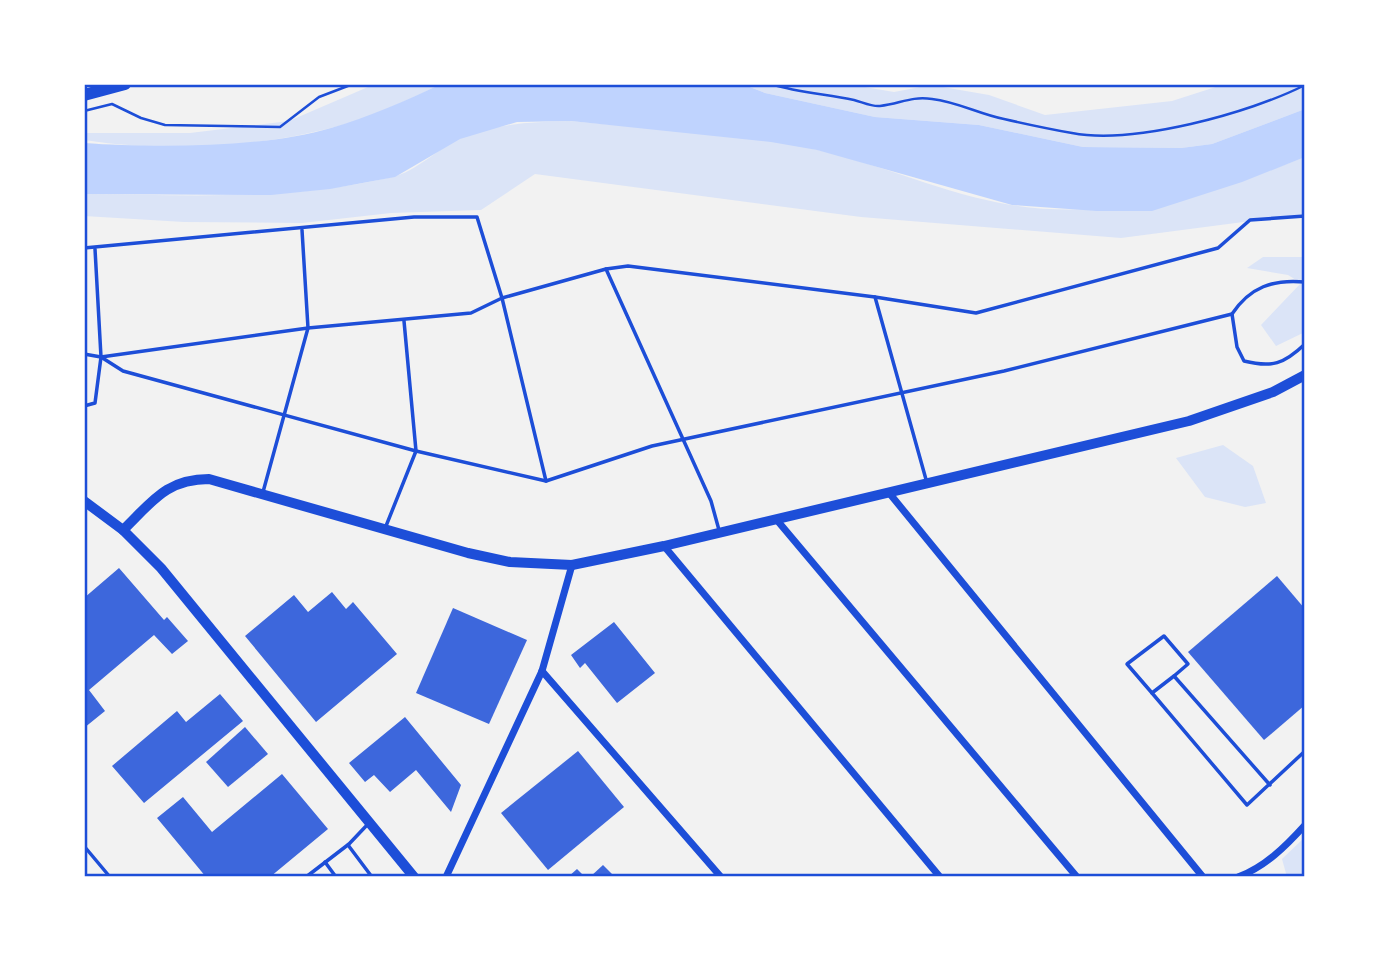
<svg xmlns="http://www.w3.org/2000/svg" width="1389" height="961" font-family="'DM Sans',sans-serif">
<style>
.green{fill:#dbe4f7}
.water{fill:#bfd3fe}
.building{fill:#3d67dc}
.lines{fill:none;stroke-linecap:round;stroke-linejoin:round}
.path{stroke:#1d4ed8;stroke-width:2.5}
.service{stroke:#1d4ed8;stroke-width:3.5}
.minor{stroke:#1d4ed8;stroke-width:7}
.tertiary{stroke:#1d4ed8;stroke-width:10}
.secondary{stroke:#1d4ed8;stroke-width:10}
.primary{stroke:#1d4ed8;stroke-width:12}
.neatline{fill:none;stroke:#1d4ed8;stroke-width:2.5}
</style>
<rect width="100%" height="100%" fill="#f2f2f2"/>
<g class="green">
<path d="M375,84H441C406,101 366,120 327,129C251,148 161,152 84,140V133H190L289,121Z"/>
<polygon points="742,84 847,84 894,92 931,85 989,95 1045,115 1172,101 1225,84 1305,84 1305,109 1212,144 1181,148 1083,147 979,125 875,117 765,93"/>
<path d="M570,121C652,129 737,132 818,150C883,165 945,194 1011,205C1108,221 1216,193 1305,157V214L1121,238L861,217L535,174L481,210L391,213L302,223L184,222L84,216V194C187,195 291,201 392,177C416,172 438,148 461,138C497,123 532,122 570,121Z"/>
<polygon points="1263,257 1305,257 1305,332 1276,346 1261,325 1301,283 1288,275 1247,268"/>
<polygon points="1223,445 1253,466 1266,503 1245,507 1205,497 1176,458"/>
<polygon points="1305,837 1305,877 1287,877 1282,859"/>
</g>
<path class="water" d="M441,84H742L765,93L875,117L979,125L1083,147L1181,148L1212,144L1305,109V157L1242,182L1152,211H1097L1012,205L817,150L771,142L571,121L517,122L460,139L395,177L330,189L271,195L84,194V143C153,148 265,148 331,128C368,117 406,101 441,84Z"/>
<g class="building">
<polygon points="119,568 164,620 167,617 188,641 172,654 154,635 89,690 105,711 84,728 84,598"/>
<polygon points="1277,576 1305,609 1305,705 1264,740 1188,652"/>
<polygon points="332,592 346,609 353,602 397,654 316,722 245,636 294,595 308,612"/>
<polygon points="453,608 527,640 489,724 416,693"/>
<polygon points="614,622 655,673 617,703 585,663 580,668 571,655"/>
<polygon points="220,694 243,721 144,803 112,766 177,711 186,722"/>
<polygon points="405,717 461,785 451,812 416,770 390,792 374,775 365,782 349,763"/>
<polygon points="245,727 268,754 228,787 206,762"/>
<polygon points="578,751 624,807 548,870 501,813"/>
<polygon points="282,774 328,829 270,877 206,877 157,818 183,797 212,832"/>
<polygon points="603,865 615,877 590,877"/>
<polygon points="577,869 585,877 568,877"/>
</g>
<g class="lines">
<g class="path">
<path d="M771,84C799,93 826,94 854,100C862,102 872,107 880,106C900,104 910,96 932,99C958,102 979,114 1004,119C1026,124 1049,129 1072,133C1133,145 1250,113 1305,85"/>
<polyline points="84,111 112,104 141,118 165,125 280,127 319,97 353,84"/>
</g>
<g class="service">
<polyline points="84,248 414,217 477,217 502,298 546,481"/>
<polyline points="606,269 628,266 875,297 927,483"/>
<polyline points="875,297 976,313 1218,248 1250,220 1305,216"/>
<path d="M1232,314L1237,347L1244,361C1272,368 1284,364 1305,344"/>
<path d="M84,354L101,357L123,371L416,451L546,481L652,446L1004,371L1232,314C1250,287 1273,279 1305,282"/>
<polyline points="101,357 308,328 471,313 502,298 606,269 711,501 719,530"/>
<polyline points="84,406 95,403 101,357 95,249"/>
<polyline points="263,492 308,328 302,230"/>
<polyline points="386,526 416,451 404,321"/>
<polyline points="1152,693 1127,664 1164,636 1188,664 1174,676"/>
<polyline points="1270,785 1174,676 1152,693 1247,805 1305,751"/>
<polyline points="348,845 372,877"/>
<polyline points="84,846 110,877"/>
<polyline points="325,862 336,877"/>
<polyline points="306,877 349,844 368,824"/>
</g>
<g class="minor">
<polyline points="890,494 1203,877"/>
<polyline points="776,519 1077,877"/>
<polyline points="664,546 940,877"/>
<polyline points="542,671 721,877"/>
<polyline points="446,877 542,671 572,565"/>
<path d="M1238,877C1265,867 1286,846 1305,825"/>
</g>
<path class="tertiary" d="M123,530C152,502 166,479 209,479L468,553L510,562L572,565L664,546L1189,421L1273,392L1305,375"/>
<polyline class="secondary" points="84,501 123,530 161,568 414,877"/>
<polyline class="primary" points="84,95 125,84"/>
</g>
<rect width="1389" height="961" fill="none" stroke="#ffffff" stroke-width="172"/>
<rect x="86" y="86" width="1217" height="789" class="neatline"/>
</svg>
